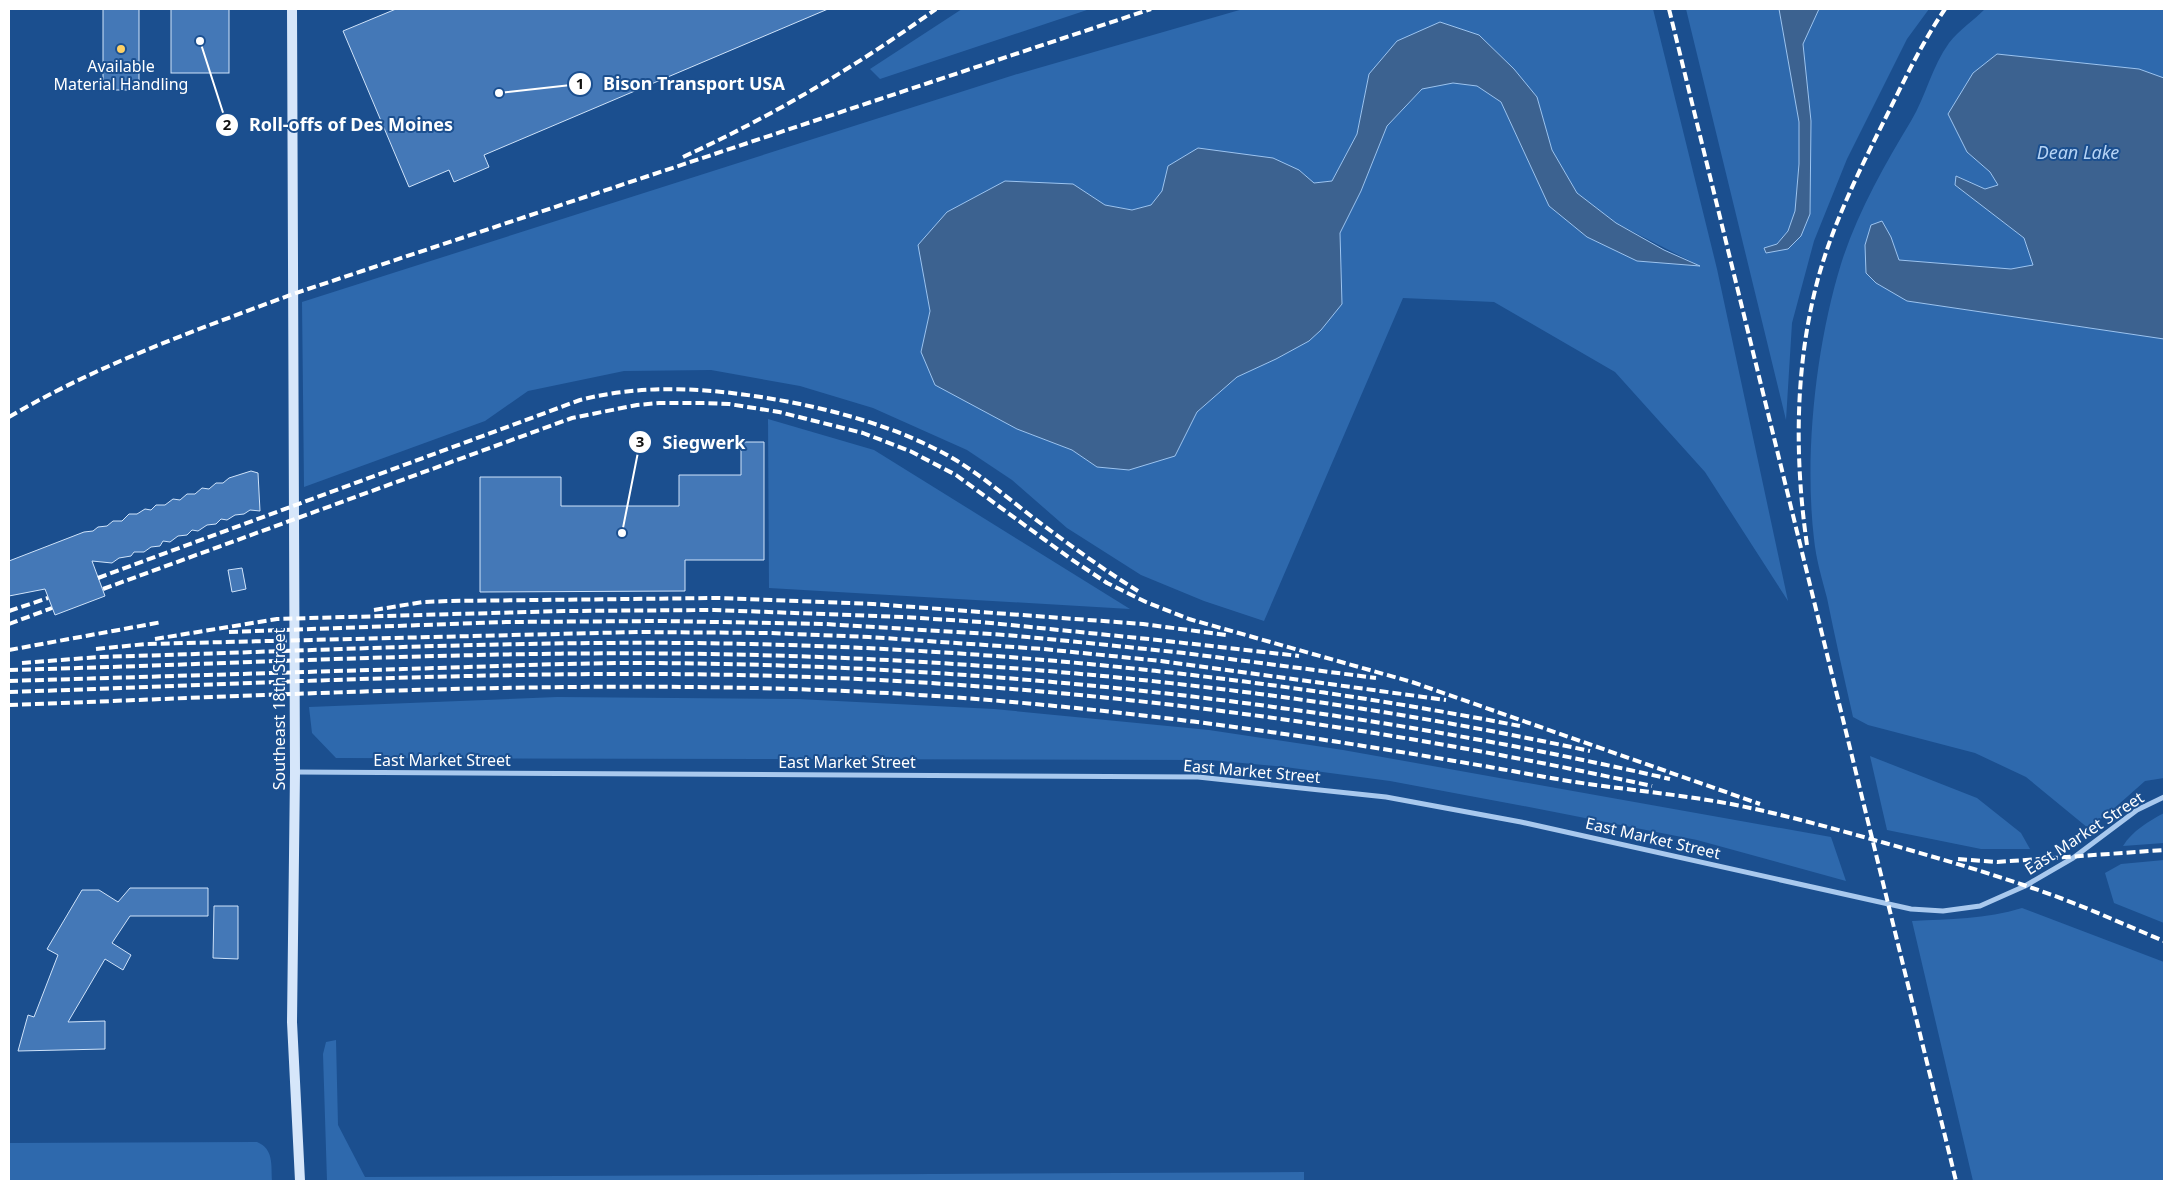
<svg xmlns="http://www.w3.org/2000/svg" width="2173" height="1190" font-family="'Noto Sans',sans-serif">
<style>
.green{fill:#2e69ad;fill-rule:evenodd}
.water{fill:#3c6290;stroke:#9cc4f0}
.building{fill:#4478b7;stroke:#cfe3fa}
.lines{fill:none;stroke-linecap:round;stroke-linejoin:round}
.street{stroke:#a9c9ee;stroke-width:5}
.secondary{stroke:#d6e6fa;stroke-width:10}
.rail{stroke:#fff;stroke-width:4;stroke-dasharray:9 4;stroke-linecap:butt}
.poi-dot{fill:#ffd166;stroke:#1b4f8f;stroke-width:2}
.labels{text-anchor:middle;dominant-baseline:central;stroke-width:4;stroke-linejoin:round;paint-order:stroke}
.poi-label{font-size:16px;fill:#fff;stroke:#1b4f8f}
.street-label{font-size:16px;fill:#fff;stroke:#1b4f8f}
.water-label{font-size:18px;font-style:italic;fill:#b5d3f5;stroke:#1b4f8f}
.leader{fill:none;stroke:#fff;stroke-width:2}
.callout-dot{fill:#fff;stroke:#1b4f8f;stroke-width:2}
.mark-label{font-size:15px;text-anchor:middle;font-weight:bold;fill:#111}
.callout-label{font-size:18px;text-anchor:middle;font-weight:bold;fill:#fff;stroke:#1b4f8f;stroke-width:4;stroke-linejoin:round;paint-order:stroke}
</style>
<rect width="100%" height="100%" fill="#1b4f8f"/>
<g class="green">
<polygon points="962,9 1090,9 880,79 870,69"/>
<path d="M1243,9H1653L1717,269L1788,601L1705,472L1615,372L1494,302L1403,298L1264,621L1204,601L1141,575L1067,528L1012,480L967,450L873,408L800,386L711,370L624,371L528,391L485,421L304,487L302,302L1014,75ZM1479,35L1514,69L1537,97L1552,150L1577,193L1616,223L1698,265L1637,261L1587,237L1549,206L1501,102L1477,86L1453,83L1422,89L1387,126L1361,191L1340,233L1342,304L1309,341L1276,359L1237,377L1197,412L1175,456L1097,467L1072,450L1017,429L921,352L930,311L923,274L1073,184L1105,205L1132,210L1151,205L1162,191L1168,166L1299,170L1314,183L1332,181L1357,134L1369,74Z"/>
<polygon points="1686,9 1779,9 1799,122 1799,164 1795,211 1788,231 1777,244 1764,248 1766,253 1810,214 1811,121 1803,44 1819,9 1929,9 1907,39 1847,159 1814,241 1792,323 1786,420"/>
<path d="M1985,9L2164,10V78L2139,69L1997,54L1967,152L1990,172L1998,185L1985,189L1957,176L1955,185L2024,238L2034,266L2011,269L1899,260L1891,237L1901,297L1907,301L2164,339V778L2145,781L2110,812L2088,828L2026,777L1975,753L1868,725L1853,717C1844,677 1835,638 1827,598C1822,579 1816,559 1814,539C1804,454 1816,345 1841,264C1857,213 1884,166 1911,121C1926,96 1932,66 1949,43C1959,30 1974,20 1985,9Z"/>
<polygon points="768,419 874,450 1130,609 769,588"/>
<polygon points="557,697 798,699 994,709 1209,730 1343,750 1831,837 1846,881 1697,840 1529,807 1390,781 1285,767 1210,760 336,758 312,733 309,707"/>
<polygon points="1870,756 1977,798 2021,833 2030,849 1981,849 1887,830"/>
<path d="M2164,813V843L2123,846C2132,831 2149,821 2164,813Z"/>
<polygon points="2164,860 2164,923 2114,903 2105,873 2121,864"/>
<path d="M2022,908L2164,962V1181H1973L1912,921C1949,919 1986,919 2022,908Z"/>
<polygon points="336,1040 338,1125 365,1177 1304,1172 1304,1181 327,1181 323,1054 326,1042"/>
<path d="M257,1142C274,1149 271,1165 272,1181H9V1143Z"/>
</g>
<g class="water">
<polygon points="1779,9 1819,9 1803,44 1811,121 1810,214 1801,236 1788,249 1766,253 1764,248 1777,244 1788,231 1795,211 1799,164 1799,122"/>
<polygon points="1440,22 1479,35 1514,69 1537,97 1552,150 1577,193 1616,223 1664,250 1700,266 1637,261 1587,237 1549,206 1501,102 1477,86 1453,83 1422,89 1387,126 1361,191 1340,233 1342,304 1321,330 1309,341 1276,359 1237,377 1197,412 1175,456 1129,470 1097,467 1072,450 1017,429 935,385 921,352 930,311 918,245 947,212 1005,181 1073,184 1105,205 1132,210 1151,205 1162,191 1168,166 1198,148 1273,158 1299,170 1314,183 1332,181 1357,134 1369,74 1397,41"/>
<polygon points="1997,54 2139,69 2164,78 2164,339 1907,301 1876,283 1866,273 1865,245 1871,225 1882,221 1891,237 1899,260 2011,269 2033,265 2024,238 1955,185 1956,176 1985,189 1998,185 1990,172 1967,152 1948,114 1973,73"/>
</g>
<g class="building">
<rect x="103" y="9" width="36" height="81"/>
<rect x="171" y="9" width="58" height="64"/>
<polygon points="396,9 828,9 484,155 489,167 454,182 449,170 409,187 343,31"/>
<polygon points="741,442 764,442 764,560 685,560 685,591 480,592 480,477 561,477 561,506 679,506 679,475 741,475"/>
<polygon points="251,471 258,473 260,511 250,510 244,514 235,515 227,520 221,519 216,524 207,525 198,531 192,530 187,535 178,536 170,542 163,541 160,546 151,547 144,552 134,552 131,556 119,558 112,563 92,561 105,596 55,615 45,589 9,596 9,561 84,532 93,531 98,527 107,526 113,521 122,521 129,514 137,514 145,509 151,510 156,505 165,505 173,499 180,500 187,494 195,494 202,488 209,489 216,483 223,483 229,478"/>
<polygon points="242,568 246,589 232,592 228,570"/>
<polygon points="130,888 208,888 208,916 130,916 112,943 131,955 123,970 105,959 68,1022 105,1021 105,1049 18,1051 28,1015 34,1017 58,955 47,949 82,890 99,890 118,902"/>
<polygon points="214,906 238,906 238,959 213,958"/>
</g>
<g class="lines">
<polyline class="street" points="295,772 1198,777 1386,797 1521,822 1911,909 1943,911 1980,906 2025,886 2073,858 2137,810 2164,797"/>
<polyline class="secondary" points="292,9 295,772 292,1022 300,1181"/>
<g class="rail">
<polyline points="1669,9 1956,1181"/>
<path d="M683,157C774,115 854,68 936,9"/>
<path d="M9,417C99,364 196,330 293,294L1151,9"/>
<path d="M1807,545C1794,455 1795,362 1819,275C1834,222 1859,171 1884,121C1903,83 1921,44 1945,9"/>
<path d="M98,578L580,400C651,382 719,389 790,402C846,413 904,430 954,459C984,477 1011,501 1039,522C1071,546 1104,570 1138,591"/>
<polyline points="103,589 572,418 637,405 659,403 705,403 729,404 779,412 863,433 910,451 956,475 1071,559 1107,583 1146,602 1189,619 1412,682 1760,804"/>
<polyline points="374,610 423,602 449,601 718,598 873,604 1143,624 1226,635"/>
<polyline points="9,611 48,598"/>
<polyline points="9,624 52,608"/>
<polyline points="229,632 506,622 662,621 825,624 1006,635 1069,641 1184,653 1376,678"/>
<polyline points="155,639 277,619 564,611 714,610 904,617 981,622 1158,640 1299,656"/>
<polyline points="96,649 146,644 638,632 769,633 869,637 1043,649 1161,661 1446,700"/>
<polyline points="9,650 162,622"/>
<path d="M22,663L98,657C316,651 533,639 751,644C1008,650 1267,677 1520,726"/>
<path d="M9,670C243,664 477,650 711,654C1005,659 1302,689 1590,751"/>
<path d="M9,681C140,677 272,673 403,669C481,667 560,663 638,663C984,664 1333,702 1670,779"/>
<path d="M9,692C252,684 496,670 739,675C1045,681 1352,720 1652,786"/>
<path d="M9,705C279,695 551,680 821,690C1067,699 1310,734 1551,778C1612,789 1675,793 1736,805C1786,815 1835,829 1885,843C1945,860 2004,877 2063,899C2097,912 2130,927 2164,941"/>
<polyline points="1958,859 1997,862 2164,850"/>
</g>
</g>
<circle class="poi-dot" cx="121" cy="49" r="5"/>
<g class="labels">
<g class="poi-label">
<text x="121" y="66">Available<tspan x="121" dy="18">Material Handling</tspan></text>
</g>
<g class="street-label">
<text transform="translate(279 709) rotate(-90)">Southeast 18th Street</text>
<text x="442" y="760">East Market Street</text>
<text x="847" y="762">East Market Street</text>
<text transform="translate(1252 771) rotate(5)">East Market Street</text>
<text transform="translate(2084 833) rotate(-33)">East Market Street</text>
<text transform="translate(1653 838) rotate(13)">East Market Street</text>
</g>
<g class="water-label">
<text x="2078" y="152">Dean Lake</text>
</g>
</g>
<path class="leader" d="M499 93L580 84M200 41L227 125M622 533L640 442"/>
<g class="callout-dot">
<circle cx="499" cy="93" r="5"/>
<circle cx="200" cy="41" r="5"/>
<circle cx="622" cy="533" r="5"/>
<circle cx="580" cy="84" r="12"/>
<circle cx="227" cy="125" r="12"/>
<circle cx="640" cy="442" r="12"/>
</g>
<g class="mark-label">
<text x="580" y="89">1</text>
<text x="227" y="130">2</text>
<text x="640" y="447">3</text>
</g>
<g class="callout-label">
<text x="694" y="90">Bison Transport USA</text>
<text x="351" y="131">Roll-offs of Des Moines</text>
<text x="704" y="449">Siegwerk</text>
</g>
<rect width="2173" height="1190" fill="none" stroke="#ffffff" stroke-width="20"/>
</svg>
